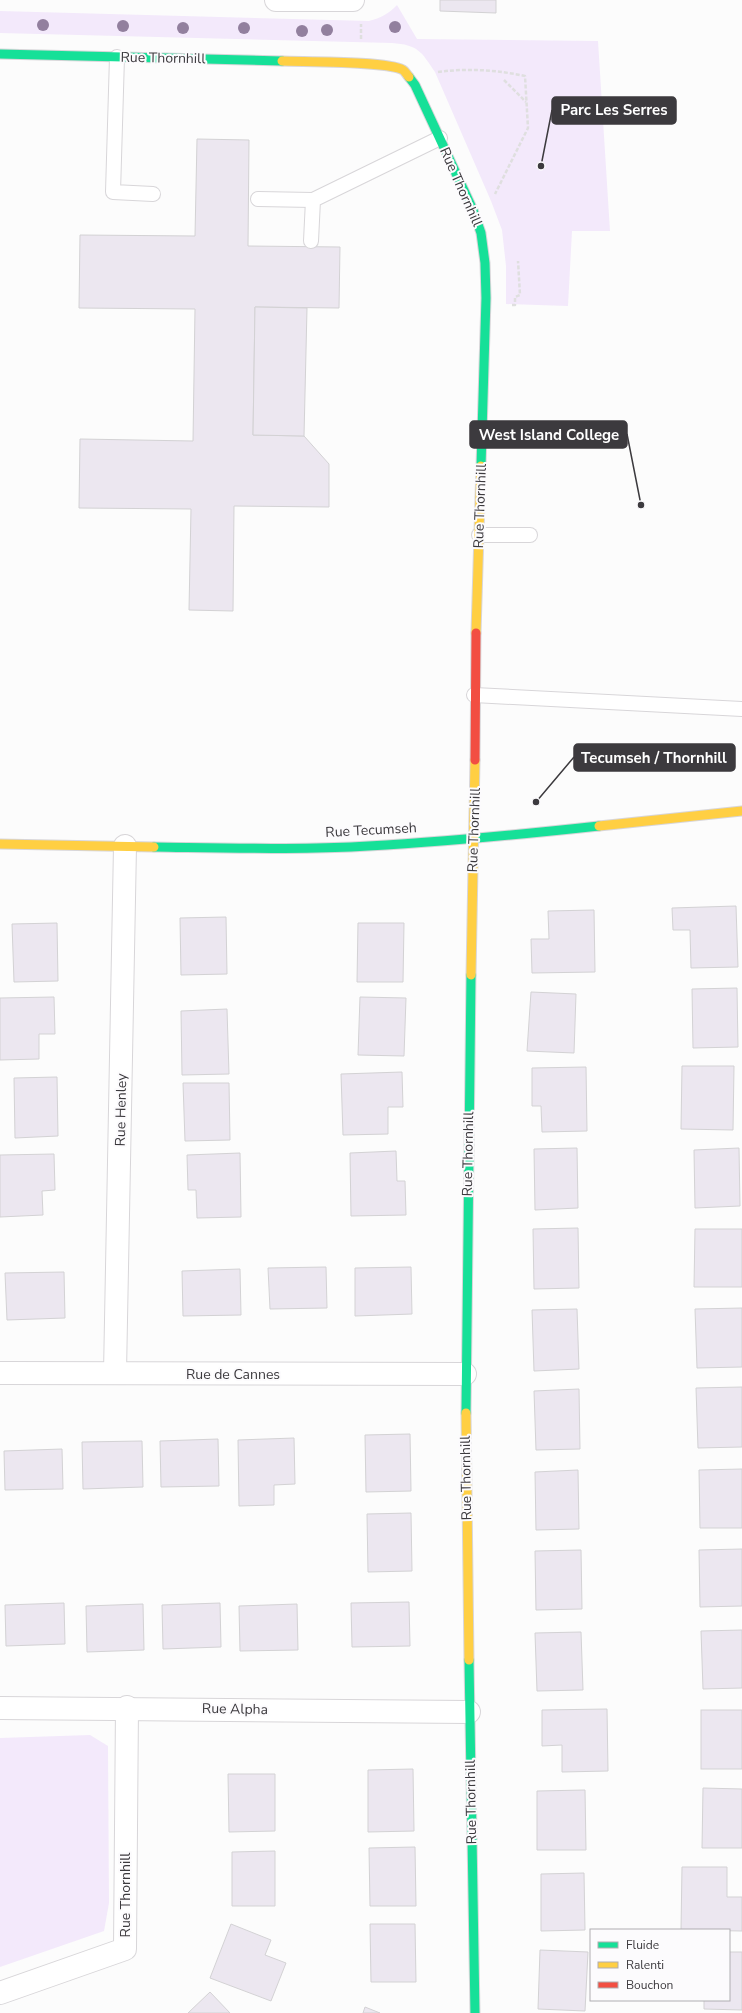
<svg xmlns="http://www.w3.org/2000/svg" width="742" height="2013" font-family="'Nunito Sans',sans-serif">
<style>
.green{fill:#f3e9fb}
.building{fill:#ece7f0;stroke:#d3d2d4}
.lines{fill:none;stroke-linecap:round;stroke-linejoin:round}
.lane-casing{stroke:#d8d6d9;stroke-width:16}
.street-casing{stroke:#d8d6d9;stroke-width:24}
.fast-casing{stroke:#d8d6d9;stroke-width:11}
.slow-casing{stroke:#d8d6d9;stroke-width:11}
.jam-casing{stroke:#d8d6d9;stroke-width:11}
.path{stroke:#dfdfdf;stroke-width:2.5;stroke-dasharray:4 2;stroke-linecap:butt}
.lane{stroke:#fff;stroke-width:14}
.street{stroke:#fff;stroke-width:22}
.fast{stroke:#16e098;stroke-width:9}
.slow{stroke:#ffcf43;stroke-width:9}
.jam{stroke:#f24e42;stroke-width:9}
.tree{fill:#92809e}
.labels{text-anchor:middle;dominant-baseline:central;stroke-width:4;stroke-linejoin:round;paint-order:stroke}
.street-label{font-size:14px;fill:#3c3a3e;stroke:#fcfbfd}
.leader{fill:none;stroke:#3c3a3e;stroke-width:1.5}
.callout-dot{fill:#3c3a3e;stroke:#fcfbfd;stroke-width:1.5}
.callout{fill:#3c3a3e;stroke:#3c3a3e;stroke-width:1.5}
.callout-label{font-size:15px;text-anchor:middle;font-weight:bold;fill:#fff}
</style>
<rect width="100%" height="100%" fill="#fcfcfc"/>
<g class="green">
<path d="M397,5L417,39L598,41L610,231H572L568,306L506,304V266L502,230L491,201L435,72C421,51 418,45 392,43L0,33V11L369,21C381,18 388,14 397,5Z"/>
<polygon points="90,1735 108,1746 109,1903 104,1931 0,1967 0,1738"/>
</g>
<g class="building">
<polygon points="440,0 496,0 496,13 440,11"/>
<polygon points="197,139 249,140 248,246 340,247 339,308 255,307 253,435 304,436 329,464 329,507 234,506 233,611 189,610 191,509 79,508 80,439 193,441 195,309 79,308 80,235 195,236"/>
<polygon points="255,307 307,308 304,436 253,435"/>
<polygon points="736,906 738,967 691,968 690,930 673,930 672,908"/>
<polygon points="594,910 595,972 532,973 531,939 549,939 548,911"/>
<polygon points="226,917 227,974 181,975 180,918"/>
<polygon points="57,923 58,981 14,982 12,924"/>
<polygon points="358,923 404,923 403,982 357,982"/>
<polygon points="737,988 738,1047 693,1048 692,989"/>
<polygon points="531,992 576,994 574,1053 527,1051"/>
<polygon points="54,997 55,1034 39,1034 39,1059 0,1060 0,998"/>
<polygon points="360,997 406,998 404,1056 358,1055"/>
<polygon points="227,1009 229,1074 182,1075 181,1011"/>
<polygon points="682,1066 734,1066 733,1130 681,1129"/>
<polygon points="586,1067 587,1131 542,1132 541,1106 532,1106 532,1068"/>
<polygon points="402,1072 403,1107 388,1107 388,1134 343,1135 341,1074"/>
<polygon points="57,1077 58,1136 15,1138 14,1078"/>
<polygon points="183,1083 229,1083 230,1140 185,1141"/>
<polygon points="577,1148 578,1208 535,1210 534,1149"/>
<polygon points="739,1148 740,1206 695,1208 694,1150"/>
<polygon points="396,1151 397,1181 405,1181 406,1215 351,1216 350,1153"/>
<polygon points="240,1153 241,1217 197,1218 196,1190 188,1190 187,1155"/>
<polygon points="54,1154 55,1190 42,1191 43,1215 0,1217 0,1155"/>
<polygon points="578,1228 579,1288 534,1289 533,1229"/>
<polygon points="695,1229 742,1229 742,1287 694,1287"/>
<polygon points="326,1267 327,1308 270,1309 268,1268"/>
<polygon points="411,1267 412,1314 355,1316 355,1268"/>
<polygon points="240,1269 241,1315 183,1316 182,1271"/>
<polygon points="64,1272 65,1318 7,1320 5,1273"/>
<polygon points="742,1308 742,1367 697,1368 695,1309"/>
<polygon points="577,1309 579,1369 534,1371 532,1310"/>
<polygon points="742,1387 742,1447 698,1448 696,1388"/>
<polygon points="579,1389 580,1449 536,1450 534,1391"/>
<polygon points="410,1434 411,1491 366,1492 365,1435"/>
<polygon points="294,1438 295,1484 274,1485 274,1505 239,1506 238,1440"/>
<polygon points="218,1439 219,1486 161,1487 160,1441"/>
<polygon points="142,1441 143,1487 83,1489 82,1442"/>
<polygon points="62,1449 63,1489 5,1490 4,1451"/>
<polygon points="742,1469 742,1528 700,1528 699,1470"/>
<polygon points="578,1470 579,1529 536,1530 535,1472"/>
<polygon points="411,1513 412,1571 368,1572 367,1514"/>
<polygon points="742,1549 742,1606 700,1607 699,1550"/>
<polygon points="581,1550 582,1609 536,1610 535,1551"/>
<polygon points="409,1602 410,1646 352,1647 351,1603"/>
<polygon points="64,1603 65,1644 6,1646 5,1605"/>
<polygon points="220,1603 221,1647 163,1649 162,1605"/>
<polygon points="143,1604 144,1650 87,1652 86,1606"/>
<polygon points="297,1604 298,1650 240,1651 239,1606"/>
<polygon points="742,1630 742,1688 703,1689 701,1631"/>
<polygon points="581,1632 583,1690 537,1691 535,1633"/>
<polygon points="607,1709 608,1771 562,1772 562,1745 542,1746 542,1710"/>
<rect x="701" y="1710" width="41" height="59"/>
<polygon points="413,1769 414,1831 368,1832 368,1770"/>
<polygon points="228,1774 275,1774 275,1831 229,1832"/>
<polygon points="703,1788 742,1789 742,1848 702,1848"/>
<polygon points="585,1790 586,1850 537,1850 537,1791"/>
<polygon points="415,1847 416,1906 370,1906 369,1848"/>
<polygon points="275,1851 275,1906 232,1906 232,1852"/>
<polygon points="682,1867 727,1867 727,1897 742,1897 742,1931 681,1930"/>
<polygon points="584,1873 585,1930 541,1931 541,1874"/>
<polygon points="231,1924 271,1940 265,1955 286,1963 271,2001 210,1978"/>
<polygon points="370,1924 415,1924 416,1982 371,1982"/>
<polygon points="540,1950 588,1952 585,2011 538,2009"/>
<polygon points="729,1952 742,1952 742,2010 704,2009 704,2000 729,2000"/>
<polygon points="210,1992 230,2013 188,2013"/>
<polygon points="365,2007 380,2013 363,2013"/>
</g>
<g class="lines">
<defs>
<g id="lane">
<polyline points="117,57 113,192 153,194"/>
<polyline points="258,199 313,200"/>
<polyline points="311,241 313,200 440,138"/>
<polyline points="479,535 530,535"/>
<polyline points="474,695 742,709"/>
</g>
<g id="street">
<polyline points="276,0 353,0"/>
<polyline points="0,1373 465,1374"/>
<polyline points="115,1373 125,846"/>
<polyline points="0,1708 469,1712"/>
<polyline points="0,1993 125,1949 127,1707"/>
</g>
<g id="fast">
<polyline points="0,54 282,61"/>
<polyline points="409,77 415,85 473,210 481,233 485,263 486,298 481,466"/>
<path d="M154,847C220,848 286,850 351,847C434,843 516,835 599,826"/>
<polyline points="466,1413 471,975"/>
<polyline points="469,1660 475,2013"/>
</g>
<g id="slow">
<path d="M282,61C304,62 388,61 403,70C405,71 407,75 409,77"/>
<polyline points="476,633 481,466"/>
<polyline points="599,826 742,811"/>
<polyline points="0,844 154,847"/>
<polyline points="471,975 475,760"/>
<polyline points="466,1413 469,1660"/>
</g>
<polyline id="jam" points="475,760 476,633"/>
</defs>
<use href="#lane" class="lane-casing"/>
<use href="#street" class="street-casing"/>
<use href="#fast" class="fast-casing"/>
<use href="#slow" class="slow-casing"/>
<use href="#jam" class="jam-casing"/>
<g class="path">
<polyline points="361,39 361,24"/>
<path d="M438,72C467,68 497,70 525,76L528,128L495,194"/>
<polyline points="504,80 526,102"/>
<polyline points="512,305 515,305 515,297 520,295 518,261"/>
</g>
<use href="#lane" class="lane"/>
<use href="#street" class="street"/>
<use href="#fast" class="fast"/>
<use href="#slow" class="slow"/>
<use href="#jam" class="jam"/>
</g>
<g class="tree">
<circle cx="43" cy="25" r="6"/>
<circle cx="123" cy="26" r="6"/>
<circle cx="395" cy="27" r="6"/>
<circle cx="183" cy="28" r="6"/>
<circle cx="244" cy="28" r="6"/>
<circle cx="327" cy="30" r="6"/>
<circle cx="302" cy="31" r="6"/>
</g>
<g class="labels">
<g class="street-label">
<text transform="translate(163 58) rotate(1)">Rue Thornhill</text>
<text transform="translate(461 187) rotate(66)">Rue Thornhill</text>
<text transform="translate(480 506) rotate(-88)">Rue Thornhill</text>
<text transform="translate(371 830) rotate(-3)">Rue Tecumseh</text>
<text transform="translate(474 830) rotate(-88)">Rue Thornhill</text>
<text transform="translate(121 1110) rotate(-89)">Rue Henley</text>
<text transform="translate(468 1154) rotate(-89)">Rue Thornhill</text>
<text x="233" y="1374">Rue de Cannes</text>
<text transform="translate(466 1478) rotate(-91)">Rue Thornhill</text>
<text transform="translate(235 1709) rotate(1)">Rue Alpha</text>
<text transform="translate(471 1802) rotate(-91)">Rue Thornhill</text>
<text transform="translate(125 1895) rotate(-90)">Rue Thornhill</text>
</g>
</g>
<path class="leader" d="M541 166L552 110M641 505L627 434M536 802L574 757"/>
<g class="callout-dot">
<circle cx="541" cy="166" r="4"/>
<circle cx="641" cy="505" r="4"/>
<circle cx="536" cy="802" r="4"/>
</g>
<g class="callout">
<rect x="552" y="97" width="124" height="27" rx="4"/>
<rect x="470" y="421" width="157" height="27" rx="4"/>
<rect x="574" y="744" width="161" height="27" rx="4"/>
</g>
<g class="callout-label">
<text x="614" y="115">Parc Les Serres</text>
<text x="549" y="440">West Island College</text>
<text x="654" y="763">Tecumseh / Thornhill</text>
</g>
<rect x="590" y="1929" width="140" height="72" fill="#fcfbfd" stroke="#afaeb1"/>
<rect x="598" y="1942" width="20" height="6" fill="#16e098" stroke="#afaeb1"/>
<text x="626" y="1949" font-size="12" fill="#3c3a3e">Fluide</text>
<rect x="598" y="1962" width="20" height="6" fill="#ffcf43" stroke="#afaeb1"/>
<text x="626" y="1969" font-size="12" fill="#3c3a3e">Ralenti</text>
<rect x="598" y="1982" width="20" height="6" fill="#f24e42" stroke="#afaeb1"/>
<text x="626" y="1989" font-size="12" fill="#3c3a3e">Bouchon</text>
</svg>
